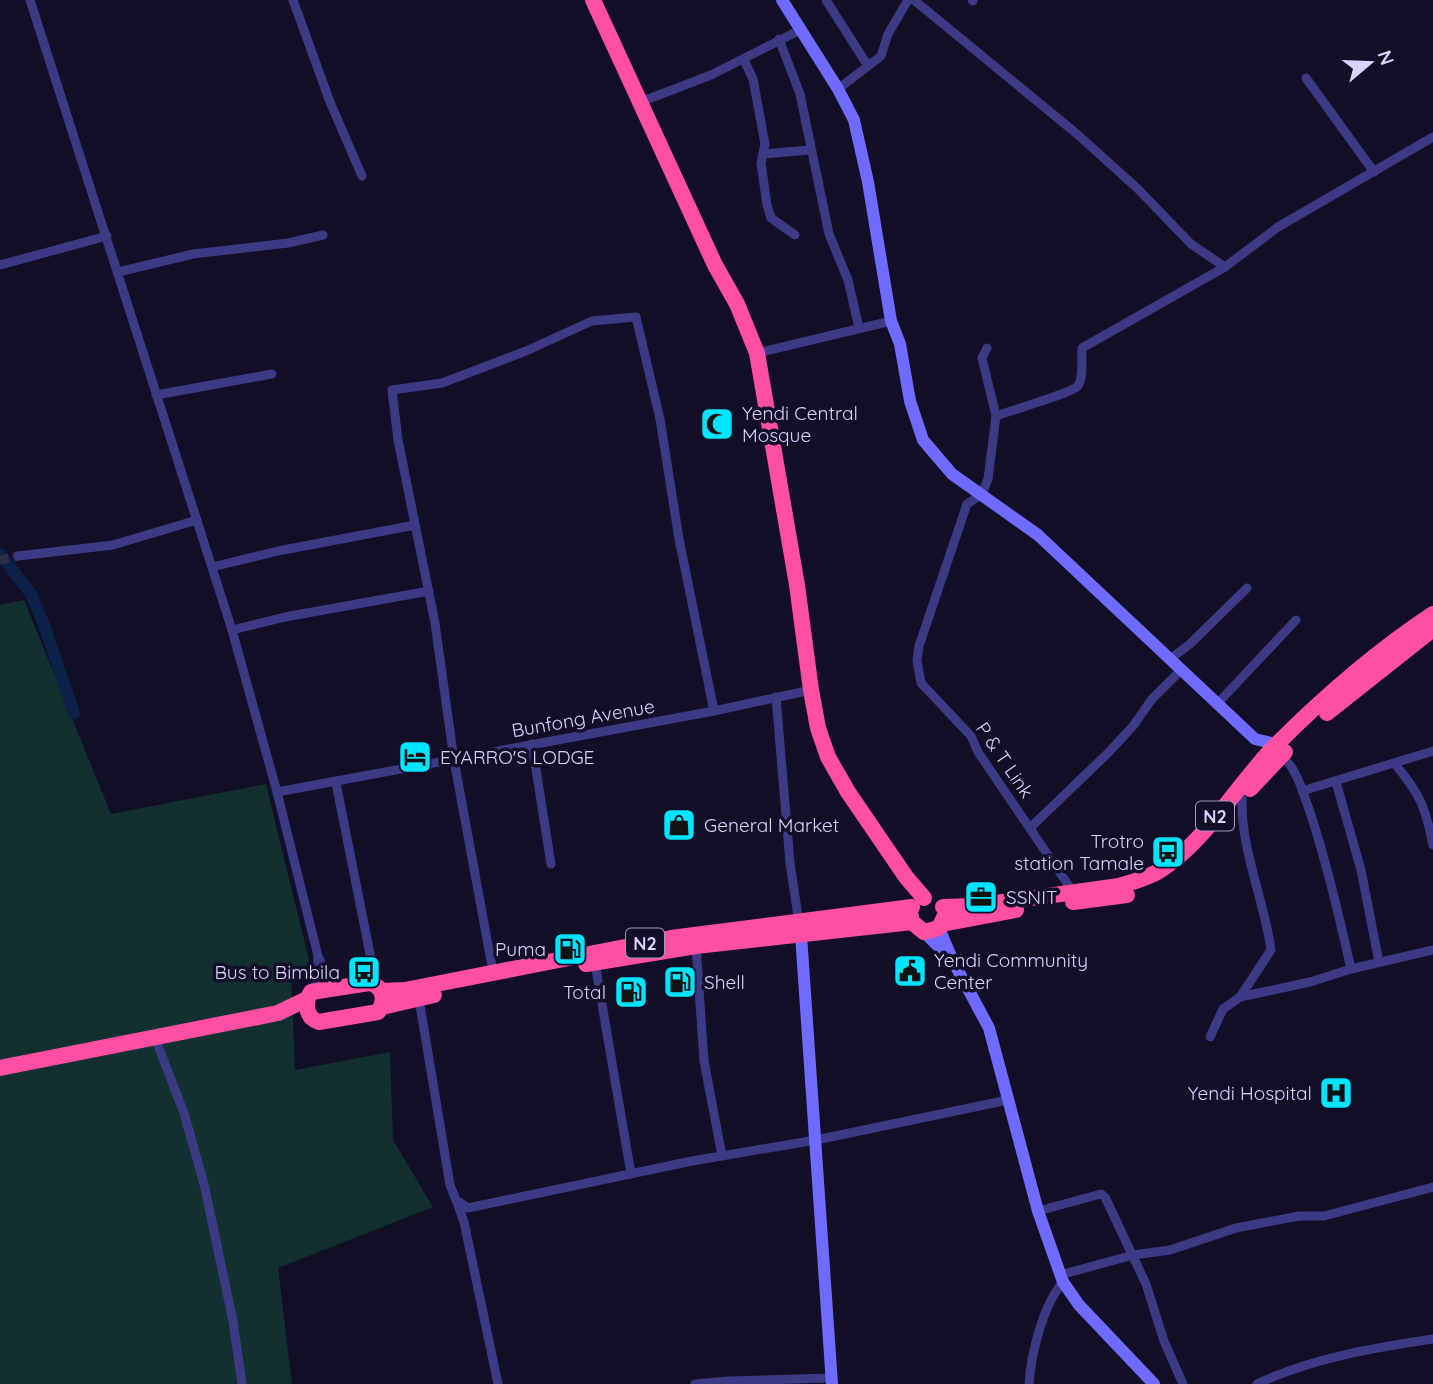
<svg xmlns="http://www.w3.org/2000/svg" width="1433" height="1384" font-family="Quicksand,sans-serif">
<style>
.green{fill:#12302f}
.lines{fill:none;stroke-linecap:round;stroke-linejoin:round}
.river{stroke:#0c2248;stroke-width:12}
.street-tunnel{stroke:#312d47;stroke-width:9;stroke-dasharray:9 4.5;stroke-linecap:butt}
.street{stroke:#3d3a85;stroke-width:9}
.secondary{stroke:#6f6bff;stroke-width:12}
.highway{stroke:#ff4fa3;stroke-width:16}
.labels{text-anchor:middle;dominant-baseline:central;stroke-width:7;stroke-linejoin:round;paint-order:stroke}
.shield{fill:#130f26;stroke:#9e99be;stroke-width:2}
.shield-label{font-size:18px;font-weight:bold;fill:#d9d4ff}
.poi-label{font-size:19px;fill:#d9d4ff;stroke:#130f26;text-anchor:start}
.street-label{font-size:19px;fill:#d9d4ff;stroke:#130f26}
</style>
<rect width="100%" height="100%" fill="#130f26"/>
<polygon class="green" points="24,600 111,814 266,784 310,964 291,975 295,1070 390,1052 393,1140 433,1207 278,1268 292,1384 0,1384 0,605"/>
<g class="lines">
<polyline class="river" points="0,554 31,594 44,625 74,713"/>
<polyline class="street-tunnel" points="0,560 18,556"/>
<g class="street">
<polyline points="30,0 232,630 277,792 318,956 333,988"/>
<polyline points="293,0 330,102 362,176"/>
<polyline points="826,0 868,66"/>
<polyline points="914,0 1077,134 1138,189 1191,244 1225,267"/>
<polyline points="972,0 973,1"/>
<polyline points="779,39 800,94 829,234 848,280 859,328"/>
<polyline points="744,60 753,79 765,144 761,163 767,205 771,218 795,235"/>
<polyline points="1306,78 1374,172"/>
<polyline points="838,89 881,56 888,34 908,0"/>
<polyline points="638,103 711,75 802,29"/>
<polyline points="763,154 810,150"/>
<polyline points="0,265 107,236"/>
<polyline points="118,272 193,254 288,243 323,235"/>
<polyline points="987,348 982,358 996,416 988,479 982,494 967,504 919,646 917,661 921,683 971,736 978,752 1073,892"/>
<polyline points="757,353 891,321"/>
<polyline points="156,395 272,374"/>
<path d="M996,416C1009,411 1072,393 1078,386C1084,377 1081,359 1082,348L1225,267L1278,227L1433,137"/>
<polyline points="18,556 113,545 197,520"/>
<polyline points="212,567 278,551 415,525"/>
<polyline points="232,630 285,617 429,591"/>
<polyline points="1170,659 1190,644 1247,588"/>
<polyline points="776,697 790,863 799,923"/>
<polyline points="1217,704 1296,620"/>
<polyline points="532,744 551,864"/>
<path d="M1281,755C1298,770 1302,791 1310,812C1327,864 1339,916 1351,969"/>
<path d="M1395,764C1420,794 1425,806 1433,845"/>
<polyline points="1336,782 1361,870 1379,962"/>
<polyline points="336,783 371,959"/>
<polyline points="1302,791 1433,751"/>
<polyline points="277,792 714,711 811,690"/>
<polyline points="1031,827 1109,752 1133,726 1152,699 1181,670"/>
<polyline points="696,946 704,1061 722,1156"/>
<polyline points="595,963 631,1174"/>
<polyline points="493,972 454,760 435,623 398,440 392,390 442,383 526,351 592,321 636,317 660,419 679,539 714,711"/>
<polyline points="315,990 318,958"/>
<path d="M1240,997L1271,950C1264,899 1241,851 1242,799"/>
<polyline points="419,999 450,1185 456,1200 468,1208 692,1161 816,1140 1008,1100"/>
<polyline points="1210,1037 1223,1009 1240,997 1310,982 1351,969 1433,950"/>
<polyline points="155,1038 184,1113 204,1184 233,1321 242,1384"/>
<polyline points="457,1202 464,1222 498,1384"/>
<polyline points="1038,1211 1101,1194 1105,1197 1146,1284 1164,1341 1183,1384"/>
<polyline points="1060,1275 1133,1255 1170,1250 1236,1228 1299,1216 1324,1216 1433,1187"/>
<polyline points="695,1384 728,1381 831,1378"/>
<path d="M1029,1384C1031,1354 1043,1305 1063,1282"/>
<path d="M1257,1384C1312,1358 1373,1348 1433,1339"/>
</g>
<g class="secondary">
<polyline points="782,0 838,89 854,120 868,182 891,321 900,344 910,401 923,440 952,474 1038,535 1255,739 1276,744"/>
<polyline points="939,928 953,961 989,1028 1038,1211 1063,1282 1079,1305 1154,1384"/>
<polyline points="924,932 948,956"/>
<polyline points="801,935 832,1384"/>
</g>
<g class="highway">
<polyline points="593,0 715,265 737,304 757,353 797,585 811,690 818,728 828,757 848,792 906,877 924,898"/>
<polyline points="1327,713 1433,629"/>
<polyline points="1250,789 1285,752"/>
<polyline points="1073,902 1127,895"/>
<path d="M943,907L974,906L1119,886C1133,882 1147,878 1159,871C1205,843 1238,783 1276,745C1324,697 1377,651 1433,614"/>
<polyline points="910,912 912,922 924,932 939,928 945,915"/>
<polyline points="942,924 1016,910"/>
<polyline points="586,964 696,946 912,922"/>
<path d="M369,983C384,986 386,1001 378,1012L319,1022C306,1018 304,1003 311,992Z"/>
<polyline points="381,991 405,990 671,938 912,907"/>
<polyline points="382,1007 434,995"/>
<polyline points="0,1068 278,1013 307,999"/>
</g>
</g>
<defs>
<symbol id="mosque-square" viewBox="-11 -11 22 22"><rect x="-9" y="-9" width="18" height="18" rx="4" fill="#00e5ff" stroke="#130f26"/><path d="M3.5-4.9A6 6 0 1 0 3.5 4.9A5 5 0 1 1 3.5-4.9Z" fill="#111"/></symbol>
<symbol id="hotel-square" viewBox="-11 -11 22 22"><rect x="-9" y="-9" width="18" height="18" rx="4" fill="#00e5ff" stroke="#130f26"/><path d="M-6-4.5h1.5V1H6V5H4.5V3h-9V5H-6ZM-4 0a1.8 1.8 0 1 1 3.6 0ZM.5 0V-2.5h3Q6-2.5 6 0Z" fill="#111"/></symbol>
<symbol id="shop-square" viewBox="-11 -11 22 22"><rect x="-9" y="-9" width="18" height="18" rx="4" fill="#00e5ff" stroke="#130f26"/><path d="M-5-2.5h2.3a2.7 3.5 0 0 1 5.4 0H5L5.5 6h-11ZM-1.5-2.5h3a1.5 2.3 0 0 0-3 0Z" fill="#111"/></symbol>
<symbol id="bus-square" viewBox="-11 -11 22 22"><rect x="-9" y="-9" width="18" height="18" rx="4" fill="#00e5ff" stroke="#130f26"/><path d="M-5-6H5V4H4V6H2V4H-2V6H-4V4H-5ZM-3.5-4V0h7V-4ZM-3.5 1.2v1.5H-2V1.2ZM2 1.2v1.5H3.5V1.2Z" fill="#111"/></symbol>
<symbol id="office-square" viewBox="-11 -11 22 22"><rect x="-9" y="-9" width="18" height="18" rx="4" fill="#00e5ff" stroke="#130f26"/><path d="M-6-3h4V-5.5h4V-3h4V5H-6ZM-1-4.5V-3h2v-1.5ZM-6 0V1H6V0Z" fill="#111"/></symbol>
<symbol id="fuel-square" viewBox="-11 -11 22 22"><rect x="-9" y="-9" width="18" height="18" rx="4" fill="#00e5ff" stroke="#130f26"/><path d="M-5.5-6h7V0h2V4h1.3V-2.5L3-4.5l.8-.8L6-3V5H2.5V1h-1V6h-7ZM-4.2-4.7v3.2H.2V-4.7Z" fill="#111"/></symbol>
<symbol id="civic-square" viewBox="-11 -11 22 22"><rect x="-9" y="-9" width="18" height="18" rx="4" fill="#00e5ff" stroke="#130f26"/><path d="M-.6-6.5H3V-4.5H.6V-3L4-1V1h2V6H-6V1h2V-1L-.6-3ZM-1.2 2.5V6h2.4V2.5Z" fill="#111"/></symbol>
<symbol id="hospital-square" viewBox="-11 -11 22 22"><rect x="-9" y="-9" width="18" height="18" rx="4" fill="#00e5ff" stroke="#130f26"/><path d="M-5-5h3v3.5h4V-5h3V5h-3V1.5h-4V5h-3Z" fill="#111"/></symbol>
</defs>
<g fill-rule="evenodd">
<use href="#mosque-square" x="698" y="405" width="38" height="38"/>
<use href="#hotel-square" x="396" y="738" width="38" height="38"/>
<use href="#shop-square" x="660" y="806" width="38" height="38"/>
<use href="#bus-square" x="1149" y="833" width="38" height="38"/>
<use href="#office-square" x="962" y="878" width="38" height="38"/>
<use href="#fuel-square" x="551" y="930" width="38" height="38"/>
<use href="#civic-square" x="891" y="952" width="38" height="38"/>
<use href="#bus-square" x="345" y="953" width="38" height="38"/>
<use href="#fuel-square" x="661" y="963" width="38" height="38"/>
<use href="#fuel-square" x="612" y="973" width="38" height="38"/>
<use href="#hospital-square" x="1317" y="1074" width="38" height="38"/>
</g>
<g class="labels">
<g class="shield">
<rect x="1196" y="801.5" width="38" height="29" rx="5"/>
<rect x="626" y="928.5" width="38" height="29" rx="5"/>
</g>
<g class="shield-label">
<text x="1215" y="816">N2</text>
<text x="645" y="943">N2</text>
</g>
<g class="poi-label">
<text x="742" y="413">Yendi Central<tspan x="742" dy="22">Mosque</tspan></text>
<text x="440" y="757">EYARRO'S LODGE</text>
<text x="704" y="825">General Market</text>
<text x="1144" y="841" text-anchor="end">Trotro<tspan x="1144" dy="22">station Tamale</tspan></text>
<text x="1006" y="897">SSNIT</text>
<text x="546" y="949" text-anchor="end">Puma</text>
<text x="934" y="960">Yendi Community<tspan x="934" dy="22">Center</tspan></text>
<text x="340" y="972" text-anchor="end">Bus to Bimbila</text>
<text x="704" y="982">Shell</text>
<text x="606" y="992" text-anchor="end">Total</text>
<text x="1312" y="1093" text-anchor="end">Yendi Hospital</text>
</g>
<g class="street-label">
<text transform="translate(583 718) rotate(-10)">Bunfong Avenue</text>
<text transform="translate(1005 760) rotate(56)">P &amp; T Link</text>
</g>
</g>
<g transform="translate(1370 63) rotate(71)" stroke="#130f26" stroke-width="5" paint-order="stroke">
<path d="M0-5L12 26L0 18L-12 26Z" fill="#d9d4ff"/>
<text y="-10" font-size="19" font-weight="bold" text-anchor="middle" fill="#d9d4ff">N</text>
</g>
</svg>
